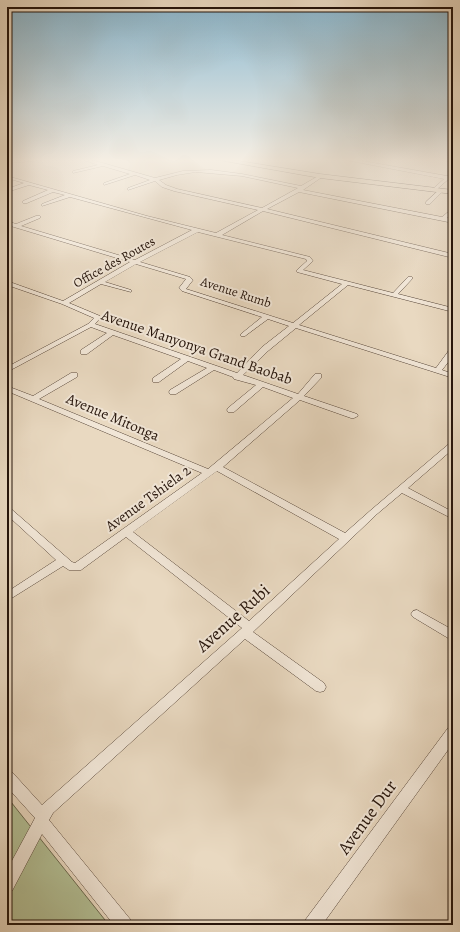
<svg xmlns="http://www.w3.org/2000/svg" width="460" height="932" font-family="Alegreya,serif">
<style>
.green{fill:#b3c096;stroke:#6c6a50}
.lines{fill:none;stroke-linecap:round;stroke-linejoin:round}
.minor-casing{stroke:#564538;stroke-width:1}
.major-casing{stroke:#25140b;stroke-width:1}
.minor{fill:#f1e6d7;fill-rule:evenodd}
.major{fill:#e9d9c1;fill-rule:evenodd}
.labels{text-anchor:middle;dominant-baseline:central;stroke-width:4;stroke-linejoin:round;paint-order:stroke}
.far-street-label{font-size:13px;fill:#25140b;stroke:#f1e6d7}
.street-label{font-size:15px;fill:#25140b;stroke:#f1e6d7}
.near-street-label{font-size:18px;fill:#25140b;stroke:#f1e6d7}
</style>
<rect width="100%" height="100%" fill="#e9d9c1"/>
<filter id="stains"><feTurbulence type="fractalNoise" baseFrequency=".005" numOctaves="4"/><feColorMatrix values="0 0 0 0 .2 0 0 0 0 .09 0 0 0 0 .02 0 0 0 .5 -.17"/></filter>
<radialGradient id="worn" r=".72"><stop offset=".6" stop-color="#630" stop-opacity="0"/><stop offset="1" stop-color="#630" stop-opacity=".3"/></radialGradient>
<polygon class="green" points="7,797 109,925 7,925"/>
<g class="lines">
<defs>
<g id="minor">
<polygon points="36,160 34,161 7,163 7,161"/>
<path d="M84,160H92L155,178L183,171L211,170L242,174L301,186L320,175L322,177L303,190L442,217L453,208V213L447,218L453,219V223L299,192L267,209L453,254V258L263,211L222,235L310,257L313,261L303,270L393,293L408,277H412V279L398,294L453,308V312L348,285L299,325L436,368L450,349H453V356L442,370L453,374V378L296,328L268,351L243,375L298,394L315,374H321V378L304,396L357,414L358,416L354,418H351L300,400L223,467L345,533L371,510L450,443L453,442V449L408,488L453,512V519L402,493L377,514L253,632L324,683L326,687L324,691L320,692L316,691L245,639L53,813L49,820L130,919L132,925H114L42,834L12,891L7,894V870L35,818L7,787V770L12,772L42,805L242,628L126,537L81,570H69L63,566L7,601V592L56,560L7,515V507L10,508L72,562L75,563L202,473L7,391V386L33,396L71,373H77V377L39,399L208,469L293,398L263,387L234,412H228L227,410L228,408L256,385L234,379L233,377L214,370L176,394H170L169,392L170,390L207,368L188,361L159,382H153V378L181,359L113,335L87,354H81V350L107,333L91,327L7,372V367L88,324L94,318L62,304L7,285V281L63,301L130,262L14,227L7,225V221L16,224L36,216H40V218L21,226L135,260L192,230L70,197L42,206V204L65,195L53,192L27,203H23V201L48,190L29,185L7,192V189L24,183L7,178V176L147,216L216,233L258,210L174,191L162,187L155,181L128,190V188L150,180L135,175L104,185V183L130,174L103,166L73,173V171L98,165ZM196,172L242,176L298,188L262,208L177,189L166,185L159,180L177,175ZM198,232L306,259L307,261L297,270V272L342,284L293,323L186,289L193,280L190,277L140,262ZM136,264L186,279L179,288L182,291L262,317L241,334V336H245L268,319L289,326L262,347L237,373L95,324L101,317L100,316L69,303L101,284L131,292V290L105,282ZM217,471L339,539L249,621L133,532Z"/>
<polygon points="346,160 357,160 447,176 450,175 452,176 436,190 434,189 434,188 444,179"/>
<polygon points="446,160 453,160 453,162 446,161"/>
<polygon points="440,189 444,190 430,204 426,204 426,202"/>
<polygon points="417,610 453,630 453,641 413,617 411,614 413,611"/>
<polygon points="453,726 453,743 322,925 304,925 306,919 448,728"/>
</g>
<polygon id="major" points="219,160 233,160 320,174 453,190 453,194 320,178"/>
</defs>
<use href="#minor" class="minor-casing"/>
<use href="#major" class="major-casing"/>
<use href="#minor" class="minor"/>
<use href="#major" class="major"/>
</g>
<linearGradient id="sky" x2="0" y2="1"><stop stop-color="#88b7d0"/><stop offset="0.55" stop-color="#f5eee3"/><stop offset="1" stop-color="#f5eee3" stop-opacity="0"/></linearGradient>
<rect width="460" height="291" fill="url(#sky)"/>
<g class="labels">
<g class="far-street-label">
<text transform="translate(114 262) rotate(-29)">Office des Routes</text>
<text transform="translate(236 292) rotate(18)">Avenue Rumb</text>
</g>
<g class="street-label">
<text transform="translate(197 347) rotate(19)">Avenue Manyonya Grand Baobab</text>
<text transform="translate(113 417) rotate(23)">Avenue Mitonga</text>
<text transform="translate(148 498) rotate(-36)">Avenue Tshiela 2</text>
</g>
<g class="near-street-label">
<text transform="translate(233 618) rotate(-42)">Avenue Rubi</text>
<text transform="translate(367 817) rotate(-54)">Avenue Dur</text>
</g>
</g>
<rect width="460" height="932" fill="none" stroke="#e9d9c1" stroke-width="24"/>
<rect x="8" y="8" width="444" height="916" fill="none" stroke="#25140b" stroke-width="2"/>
<rect x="12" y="12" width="436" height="908" fill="none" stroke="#25140b"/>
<rect width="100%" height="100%" filter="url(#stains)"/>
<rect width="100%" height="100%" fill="url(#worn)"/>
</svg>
